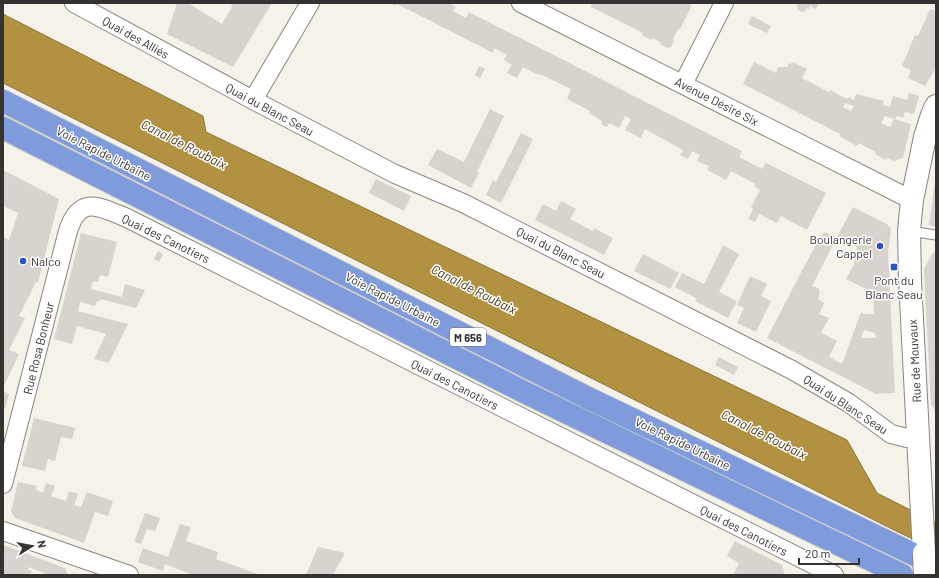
<svg xmlns="http://www.w3.org/2000/svg" width="939" height="578" font-family="Barlow,sans-serif">
<style>
.water{fill:#b29141;stroke:#8c753c}
.building{fill:#d8d4cd;fill-rule:evenodd}
.lines{fill:none;stroke-linecap:round;stroke-linejoin:round}
.lane-casing{stroke:#89867f;stroke-width:11}
.street-casing{stroke:#89867f;stroke-width:20}
.secondary-casing{stroke:#89867f;stroke-width:24}
.highway-casing{stroke:#cececd;stroke-width:24}
.lane{stroke:#fff;stroke-width:9}
.street{stroke:#fff;stroke-width:18}
.secondary{stroke:#fff;stroke-width:22}
.highway{stroke:#7f9bdb;stroke-width:22}
.secondary-bridge-casing{stroke:#89867f;stroke-width:24;stroke-linecap:butt}
.secondary-bridge{stroke:#fff;stroke-width:22}
.poi-dot{fill:#2b52c1;stroke:#fff;stroke-width:1.5}
.labels{text-anchor:middle;dominant-baseline:central;stroke-width:3;stroke-linejoin:round;paint-order:stroke}
.shield{fill:#fff;stroke:#71706e;stroke-width:1}
.shield-label{font-size:11px;font-weight:bold;fill:#343330}
.street-label{font-size:12px;fill:#343330;stroke:#fff}
.poi-label{font-size:12px;fill:#343330;stroke:#fff;text-anchor:end}
.water-label{font-size:13px;font-style:italic;fill:#483a17;stroke:#fff}
</style>
<rect width="100%" height="100%" fill="#f5f2ea"/>
<polygon class="water" points="3,14 203,116 206,132 847,440 877,493 936,523 936,550 896,531 3,83"/>
<g class="building">
<polygon points="177,3 188,3 222,24 232,7 231,6 233,3 272,3 233,67 167,34"/>
<polygon points="389,3 449,3 456,7 453,11 466,18 469,12 742,151 739,157 762,169 766,163 826,193 807,230 781,216 777,223 759,214 755,222 748,219 753,209 751,207 760,190 754,186 755,184 731,171 726,180 707,170 709,166 697,161 700,155 692,151 688,159 680,155 683,150 645,129 641,138 625,130 631,119 625,116 619,128 609,123 607,127 601,124 602,121 589,113 590,111 567,99 571,89 540,74 539,75 523,67 517,78 507,73 512,65 504,60 507,55 494,48 493,53 423,17 397,4 396,6"/>
<polygon points="592,3 658,3 659,4 659,3 691,3 690,6 691,7 680,29 679,28 673,38 674,41 671,47 668,48 661,45 660,42 652,38 651,40 642,35 643,33 591,7"/>
<polygon points="798,3 819,3 816,9 810,6 809,9 807,8 805,11 802,12 798,10 797,7"/>
<polygon points="930,9 936,11 936,68 925,86 908,78 911,70 902,66 915,35 918,36"/>
<polygon points="752,16 771,26 767,33 748,24"/>
<path d="M754,62L776,73L778,67H787L789,63L792,64L793,62L807,69L802,78L829,92L830,90L847,99L848,97L854,100L856,94L884,101L883,105L890,107L893,96L907,100L909,93L919,96L914,114L905,112L903,118L897,116L895,119L885,116L881,123L890,127L894,119L911,124L903,158L894,161L887,158L886,160L875,154L876,152L868,148L859,143L857,146L839,136L840,134L743,84ZM845,103L854,106L851,111L843,107Z"/>
<polygon points="479,66 485,69 480,78 475,75"/>
<polygon points="490,109 504,116 477,172 479,173 471,188 428,165 437,149 464,162"/>
<polygon points="521,133 533,139 501,203 486,195 493,180 496,182"/>
<polygon points="3,170 59,199 38,283 36,282 19,316 25,318 9,350 19,354 3,388 3,237 9,240 18,213 3,206"/>
<polygon points="376,179 411,196 404,211 369,193"/>
<polygon points="935,181 936,181 936,227 929,225"/>
<polygon points="561,201 576,209 570,219 593,231 594,228 613,238 604,255 535,220 543,204 556,211"/>
<path d="M853,207L887,224L891,229L888,253L895,393L874,394V393L767,338L816,244L819,243L824,232L837,237L812,286L818,288L820,292L818,299L824,303L819,314L829,318L821,333L837,341L829,357L842,364L861,312L864,314H874L873,289L868,290L846,279L854,264L857,247L837,237ZM864,330L875,333L876,338H861Z"/>
<polygon points="81,233 117,242 108,277 100,275 98,282 93,281 91,289 122,297 125,284 145,290 136,308 100,299 100,301 97,301 95,306 80,302 78,311 128,324 109,363 94,359 106,334 77,326 72,344 54,339"/>
<polygon points="723,245 739,254 719,292 737,301 728,318 695,301 696,298 675,287 682,273 704,284"/>
<polygon points="158,251 163,254 159,262 154,259"/>
<polygon points="933,252 936,254 936,411 931,405 924,269"/>
<polygon points="643,254 679,273 670,289 634,271"/>
<polygon points="750,276 767,284 761,296 771,301 756,332 737,323 744,308 737,305"/>
<polygon points="719,357 738,367 734,375 715,365"/>
<polygon points="3,391 9,394 5,409 3,408"/>
<polygon points="34,418 75,428 72,439 61,437 55,461 48,459 45,471 22,466"/>
<polygon points="18,482 37,486 36,490 43,493 46,483 55,486 51,496 66,501 69,491 78,494 74,505 81,507 87,492 113,501 108,516 95,512 84,543 15,518 11,511"/>
<polygon points="145,513 160,518 155,531 147,529 141,544 134,542"/>
<polygon points="180,524 191,527 186,541 218,552 216,559 260,575 193,575 165,564 163,571 138,562 143,548 168,557"/>
<polygon points="735,541 782,565 785,575 733,575 739,563 727,556"/>
<polygon points="3,545 65,568 68,575 44,575 44,573 29,567 28,570 32,571 30,575 27,574 26,575 3,575"/>
<polygon points="318,547 345,553 333,575 306,575"/>
</g>
<g class="lines">
<defs>
<polyline id="lane" points="909,231 936,235"/>
<g id="street">
<polyline points="74,3 253,100 395,174 463,203 792,370 849,403 891,434 907,438 918,438"/>
<polyline points="521,3 912,200"/>
<polyline points="683,84 724,3"/>
<polyline points="253,100 310,3"/>
<path d="M3,484L68,231C80,194 100,207 127,218L834,575"/>
<polyline points="3,531 129,575"/>
</g>
<polyline id="secondary" points="924,553 910,280 909,231 912,200 925,137 932,115 936,106"/>
<g id="highway">
<polyline points="3,101 586,397 936,565"/>
<polyline points="3,128 524,392 902,575"/>
</g>
</defs>
<use href="#lane" class="lane-casing"/>
<use href="#street" class="street-casing"/>
<use href="#secondary" class="secondary-casing"/>
<use href="#highway" class="highway-casing"/>
<use href="#lane" class="lane"/>
<use href="#street" class="street"/>
<use href="#secondary" class="secondary"/>
<use href="#highway" class="highway"/>
<defs>
<polyline id="secondary-bridge" points="924,553 925,575"/>
</defs>
<use href="#secondary-bridge" class="secondary-bridge-casing"/>
<use href="#secondary-bridge" class="secondary-bridge"/>
</g>
<g class="poi-dot">
<circle cx="880" cy="246" r="4"/>
<circle cx="23" cy="261" r="4"/>
<rect x="890" y="263" width="8" height="8" rx="2"/>
</g>
<g class="labels">
<rect class="shield" x="450" y="328" width="36" height="18" rx="3"/>
<g class="shield-label">
<text x="468" y="337">M 656</text>
</g>
<g class="street-label">
<text transform="translate(136 37) rotate(29)">Quai des Alliés</text>
<text transform="translate(717 101) rotate(27)">Avenue Désiré Six</text>
<text transform="translate(270 109) rotate(28)">Quai du Blanc Seau</text>
<text transform="translate(104 153) rotate(27)">Voie Rapide Urbaine</text>
<text transform="translate(166 238) rotate(26)">Quai des Canotiers</text>
<text transform="translate(561 252) rotate(27)">Quai du Blanc Seau</text>
<text transform="translate(393 299) rotate(27)">Voie Rapide Urbaine</text>
<text transform="translate(38 348) rotate(-76)">Rue Rosa Bonheur</text>
<text transform="translate(914 361) rotate(-93)">Rue de Mouvaux</text>
<text transform="translate(455 384) rotate(27)">Quai des Canotiers</text>
<text transform="translate(846 404) rotate(33)">Quai du Blanc Seau</text>
<text transform="translate(683 443) rotate(26)">Voie Rapide Urbaine</text>
<text transform="translate(744 530) rotate(27)">Quai des Canotiers</text>
</g>
<g class="poi-label">
<text x="872" y="239">Boulangerie<tspan x="872" dy="14">Cappel</tspan></text>
<text x="31" y="261" text-anchor="start">Nalco</text>
<text x="894" y="280" text-anchor="middle">Pont du<tspan x="894" dy="14">Blanc Seau</tspan></text>
</g>
<g class="water-label">
<text transform="translate(184 144) rotate(27)">Canal de Roubaix</text>
<text transform="translate(474 289) rotate(27)">Canal de Roubaix</text>
<text transform="translate(764 434) rotate(27)">Canal de Roubaix</text>
</g>
</g>
<rect width="939" height="578" fill="none" stroke="#343330" stroke-width="8"/>
<g transform="translate(32 546) rotate(79)" stroke="#ffffff" stroke-width="3" paint-order="stroke">
<path d="M0-3L7 15L0 10L-7 15Z" fill="#343330"/>
<text y="-6" font-size="11" font-weight="bold" text-anchor="middle" fill="#343330">N</text>
</g>
<path d="M799 558v6h60v-6" fill="none" stroke="#343330" stroke-width="2"/>
<text x="805" y="558" font-size="12" fill="#343330" stroke="#ffffff" stroke-width="3" paint-order="stroke">20 m</text>
</svg>
